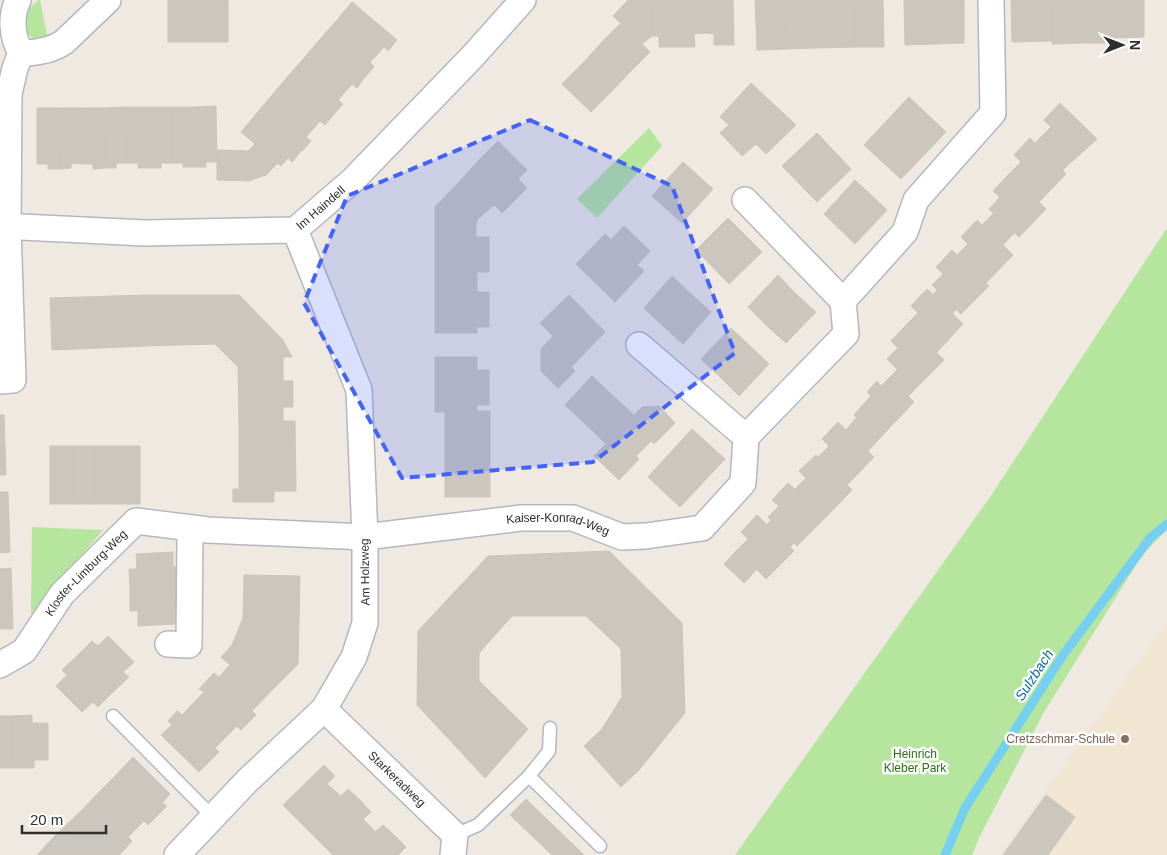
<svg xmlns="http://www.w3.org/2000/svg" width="1167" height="855" font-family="Helvetica,sans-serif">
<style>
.education{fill:#f0e6d1}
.grass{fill:#b6e59e}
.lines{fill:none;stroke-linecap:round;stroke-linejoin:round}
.stream{stroke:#75cff0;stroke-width:9}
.building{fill:#cbc7bf;stroke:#cbc5ba}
.lane-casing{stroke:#b4b7c1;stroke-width:15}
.street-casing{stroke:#b4b7c1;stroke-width:28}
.lane{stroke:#fff;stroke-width:12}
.street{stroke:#fff;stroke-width:25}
.marked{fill:#4264fb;fill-opacity:0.2;stroke:#4264fb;stroke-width:4;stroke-dasharray:10 6;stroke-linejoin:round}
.education-dot{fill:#8d6e63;stroke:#fff;stroke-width:2}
.labels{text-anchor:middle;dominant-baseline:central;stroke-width:5;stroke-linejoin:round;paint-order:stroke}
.street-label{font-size:12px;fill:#2e2e2e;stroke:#fff}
.education-label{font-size:12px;fill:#785e54;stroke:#fff;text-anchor:end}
.park-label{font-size:12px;fill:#2c6e1b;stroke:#fff}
.water-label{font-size:14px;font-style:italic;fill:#0d6fa3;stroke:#fff}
</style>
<rect width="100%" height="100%" fill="#efe9e1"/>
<polygon class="education" points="1167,622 1167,855 1000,855"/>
<g class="grass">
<path d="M39,0H40L48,40C43,40 39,41 35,39C25,35 22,21 27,11C30,7 35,3 39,0Z"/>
<polygon points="649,128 662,146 597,218 577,199"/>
<polygon points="1167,228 1167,530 1143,554 1044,712 979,838 972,855 735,855 988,500"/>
<polygon points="32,527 103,530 31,614"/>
</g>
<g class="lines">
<polyline class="stream" points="945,855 965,808 1063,655 1150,538 1167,524"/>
</g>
<g class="building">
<rect x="168" y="0" width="60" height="42"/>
<polygon points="628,0 652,0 652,36 642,44 613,16"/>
<polygon points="652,0 678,0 679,47 659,47 659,36 652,36"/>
<polygon points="678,0 707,0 707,33 694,34 695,47 679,47"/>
<polygon points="707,0 733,0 734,45 714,45 714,34 707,33"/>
<polygon points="755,0 784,0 786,49 757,50"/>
<polygon points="784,0 813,0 814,48 786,49"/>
<polygon points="813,0 855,0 855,47 814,48"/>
<polygon points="855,0 883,0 884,47 855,47"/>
<polygon points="904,0 933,0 934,44 905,45"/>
<polygon points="933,0 964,0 964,43 934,44"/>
<polygon points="1011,0 1052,0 1052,41 1012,42"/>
<polygon points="1052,0 1084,0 1085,43 1052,44"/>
<polygon points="1084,0 1115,0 1116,43 1085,43"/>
<polygon points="1115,0 1144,0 1144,37 1116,38"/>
<polygon points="352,2 397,40 388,51 384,47 377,55 337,20"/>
<polygon points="337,20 377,55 370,62 374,67 365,77 321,38"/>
<polygon points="621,23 650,52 630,72 601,43"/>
<polygon points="321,38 365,77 357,88 352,84 345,92 305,57"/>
<polygon points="601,43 630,72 611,92 582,64"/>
<polygon points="305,57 345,92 338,100 343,104 334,114 289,75"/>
<polygon points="582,64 611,92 591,112 562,84"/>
<polygon points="289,75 334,114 325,125 320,121 313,129 273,94"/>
<polygon points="751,83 796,125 766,154 756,144 742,156 720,133 729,125 720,117"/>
<polygon points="273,94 313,129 306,137 311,141 302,151 257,113"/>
<polygon points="909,97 946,132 901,179 864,145"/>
<polygon points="1060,103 1097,139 1068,165 1040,138 1051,127 1044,120"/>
<polygon points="216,106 217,162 206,162 206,167 195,167 194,107"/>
<polygon points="126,107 149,107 150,168 138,168 138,163 127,163"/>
<polygon points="126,107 127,163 116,163 116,168 105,168 104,108"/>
<polygon points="149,107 172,107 172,163 161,163 161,168 150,168"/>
<polygon points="172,107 194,107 195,167 183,167 183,163 172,163"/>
<polygon points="37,108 59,108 60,169 48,169 48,164 37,164"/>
<polygon points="59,108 82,108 82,164 71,163 71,168 60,169"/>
<polygon points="82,108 104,108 105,168 93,169 93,164 82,164"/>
<polygon points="257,113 301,151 292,162 288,158 281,166 241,132"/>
<polygon points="817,133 851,169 817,202 782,166"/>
<polygon points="1030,138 1066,174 1039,202 1010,173 1021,162 1014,155"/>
<polygon points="1040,138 1068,165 1062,171 1035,144"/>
<polygon points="498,141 527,170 518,179 527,188 516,199 478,161"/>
<polygon points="255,144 278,163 266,175 249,181 217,180 217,150 248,151"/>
<polygon points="478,161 516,199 502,213 494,205 489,209 460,181"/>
<polygon points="683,162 713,189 682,223 652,196"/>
<polygon points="1010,173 1046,209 1019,237 989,209 1000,197 993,191"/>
<polygon points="855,180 887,210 855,244 824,214"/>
<polygon points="460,181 489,209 477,220 476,224 435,224 435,207"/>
<polygon points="994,213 1014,233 1003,245 982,225"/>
<polygon points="728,218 762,252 729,284 696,250"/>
<polygon points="977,220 1013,255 986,283 957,255 968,244 961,237"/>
<polygon points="435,224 476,224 476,237 489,237 489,253 435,253"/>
<polygon points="624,226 650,251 637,265 644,271 615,302 576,264 605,234 611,240"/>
<polygon points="952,250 989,286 961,314 932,285 943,274 936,267"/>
<polygon points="435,253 489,253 489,272 477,272 477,279 435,279"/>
<polygon points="778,275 796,294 766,325 748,307"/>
<polygon points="672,276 692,295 663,326 644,308"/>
<polygon points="435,279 477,279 477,292 489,292 489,308 435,307"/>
<polygon points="927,289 963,324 937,352 907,324 918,313 911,306"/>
<polygon points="937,290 957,309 952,314 933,295"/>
<polygon points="796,294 816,312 786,343 766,325"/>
<polygon points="146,295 146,346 52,350 50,298"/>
<polygon points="146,295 239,295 215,344 146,346"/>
<polygon points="239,295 283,340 238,367 215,344"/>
<polygon points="569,295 605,332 571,367 575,371 558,388 541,371 541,349 553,336 540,323"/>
<polygon points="692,295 711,312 683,344 663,326"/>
<polygon points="435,307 489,308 489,327 477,327 477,333 435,333"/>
<polygon points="907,324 944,360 916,388 887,359 898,348 891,341"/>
<polygon points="731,328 750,346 720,377 701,359"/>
<polygon points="283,340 292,357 283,357 283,381 293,381 293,407 283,407 283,421 239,422 238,367"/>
<polygon points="750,346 769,364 739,396 720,377"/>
<polygon points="435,357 477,357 477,370 489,370 489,385 435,386"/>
<polygon points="898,369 916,388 908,397 889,378"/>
<polygon points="592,376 624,406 597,435 565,405"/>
<polygon points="889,378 914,402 879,439 854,415 871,396 867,392 877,381 881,386"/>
<polygon points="489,385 489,405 477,405 477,412 435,412 435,386"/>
<polygon points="624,406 634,415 642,407 659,406 675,423 654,444 651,441 636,456 639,459 619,480 594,456 606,444 597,435"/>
<rect x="445" y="411" width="45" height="29"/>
<polygon points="0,415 4,415 5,445 0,445"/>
<polygon points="856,418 879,439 868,451 846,430"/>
<polygon points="283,421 295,421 296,491 274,491 274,502 233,502 233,489 239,489 239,422"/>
<polygon points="838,422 874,457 847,485 818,457 829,446 822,439"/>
<polygon points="692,429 725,459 680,507 648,477"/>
<rect x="445" y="440" width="45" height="29"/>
<polygon points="0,445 5,445 6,475 0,475"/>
<rect x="50" y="446" width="23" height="58"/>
<rect x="73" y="446" width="22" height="58"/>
<rect x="95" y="446" width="23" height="58"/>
<rect x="118" y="446" width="22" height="58"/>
<polygon points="816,455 852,490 825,518 795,489 806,478 799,471"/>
<rect x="445" y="469" width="45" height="28"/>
<polygon points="788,483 825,518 797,546 768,517 779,506 772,500"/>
<polygon points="0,492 8,492 9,522 0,522"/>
<polygon points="757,515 794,551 766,579 737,550 748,539 741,532"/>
<polygon points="771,520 794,543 790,547 767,525"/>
<polygon points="0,522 9,522 10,552 0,553"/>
<polygon points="737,550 757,569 744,583 724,564"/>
<polygon points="609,551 586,616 512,616 488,556"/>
<polygon points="609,551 682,623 621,649 586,616"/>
<polygon points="173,552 173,567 181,566 181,588 130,589 129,569 137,569 136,554"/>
<polygon points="488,556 512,616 479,653 418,631"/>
<polygon points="11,568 12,598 0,599 0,569"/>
<polygon points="244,575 300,576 299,619 243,618"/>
<polygon points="181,588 182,610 175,610 175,624 138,626 138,611 130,611 130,589"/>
<polygon points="12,598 13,629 0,629 0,599"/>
<polygon points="243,618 299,619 298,664 273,689 232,645"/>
<polygon points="682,623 685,713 622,697 621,649"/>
<polygon points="418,631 479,653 479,681 417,705"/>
<polygon points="108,636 134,662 123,672 129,677 113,692 78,655 92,641 98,646"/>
<polygon points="232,645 273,689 252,711 256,715 241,730 237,726 215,748 219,752 199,772 161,735 172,725 168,721 177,711 182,715 204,692 199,689 214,673 219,677 230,665 221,657"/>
<polygon points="78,655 113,692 98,707 93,702 82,712 56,686 67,675 62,670"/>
<polygon points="479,681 528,729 485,778 417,705"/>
<polygon points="622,697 685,713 639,770 602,729"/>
<polygon points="32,715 32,723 48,723 48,760 34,760 34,768 12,768 12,716"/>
<rect x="0" y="716" width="12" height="52"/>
<polygon points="602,729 639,770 621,787 584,746"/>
<polygon points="133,757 170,794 162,803 167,806 157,816 116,775"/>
<polygon points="324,765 335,776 327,784 334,790 300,822 283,805"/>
<polygon points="116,775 157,816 148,825 144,821 136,829 99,792"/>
<polygon points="348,789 360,800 318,840 300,822 334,790 341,796"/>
<polygon points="99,792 136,829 128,837 132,841 123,851 82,810"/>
<polygon points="1046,795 1075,817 1048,855 1003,855"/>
<polygon points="526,799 584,855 552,855 510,815"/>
<polygon points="360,800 371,812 363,819 372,828 344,855 333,855 318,840"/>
<polygon points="82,810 123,851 119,855 92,855 64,827"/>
<polygon points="383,825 395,836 377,855 344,855 372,828 375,832"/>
<polygon points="64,827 92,855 58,855 47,844"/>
<polygon points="395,836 406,847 398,855 377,855"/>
<polygon points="47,844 58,855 37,855"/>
</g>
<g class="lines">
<defs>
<g id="lane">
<polyline points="113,716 213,817"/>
<polyline points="529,776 549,751 550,728"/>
<polyline points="455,835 478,825 529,776 600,846"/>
</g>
<g id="street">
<path d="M18,0C10,17 12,37 21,53"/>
<path d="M21,53C37,53 51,51 64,42L108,0"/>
<polyline points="745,200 843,301"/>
<path id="s1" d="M0,226L145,233L295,230L353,180L472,57L523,0"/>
<polyline points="639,345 746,437"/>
<polyline points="0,381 13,380 8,227 9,94 15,68 21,53"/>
<polyline points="168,644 189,645 190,528"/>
<path id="s2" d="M0,665L24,651L62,594L136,521L208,530L365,537L521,518H573L622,537L646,536L702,528L743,483L746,437L846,334L843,301L905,232L916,200L993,113L991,0"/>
<path id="s3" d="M324,709L455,835L453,855"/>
<polyline points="177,855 247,781 324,709 354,657 365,623 365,537 359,390 295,230"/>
</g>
</defs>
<use href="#lane" class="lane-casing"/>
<use href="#street" class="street-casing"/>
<use href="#lane" class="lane"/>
<use href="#street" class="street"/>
</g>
<path class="marked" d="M530,120L672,186L735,353L593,462L402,478L304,303L347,196Z"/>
<circle class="education-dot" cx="1125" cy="739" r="5"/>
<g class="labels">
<g class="street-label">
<text stroke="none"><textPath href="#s1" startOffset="329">Im Haindell</textPath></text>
<text stroke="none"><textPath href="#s2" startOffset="625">Kaiser-Konrad-Weg</textPath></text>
<text transform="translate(365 572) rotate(-91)">Am Holzweg</text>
<text stroke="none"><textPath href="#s2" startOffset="128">Kloster-Limburg-Weg</textPath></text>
<text stroke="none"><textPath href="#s3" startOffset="101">Starkeradweg</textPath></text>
</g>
<g class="education-label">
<text x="1115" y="739">Cretzschmar-Schule</text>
</g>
<g class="park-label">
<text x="915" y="754">Heinrich<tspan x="915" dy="14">Kleber Park</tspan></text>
</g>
<g class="water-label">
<text transform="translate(1034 675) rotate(-57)">Sulzbach</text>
</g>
</g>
<g transform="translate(1122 45) rotate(90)" stroke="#ffffff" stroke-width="4" paint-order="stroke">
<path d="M0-4L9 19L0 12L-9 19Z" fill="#2e2e2e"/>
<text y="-8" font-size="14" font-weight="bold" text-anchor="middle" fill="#2e2e2e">N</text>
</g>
<path d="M22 825v8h84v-8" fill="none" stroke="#2e2e2e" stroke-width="2.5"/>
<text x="30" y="825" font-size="15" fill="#2e2e2e" stroke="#ffffff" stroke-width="4" paint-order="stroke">20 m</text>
</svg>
